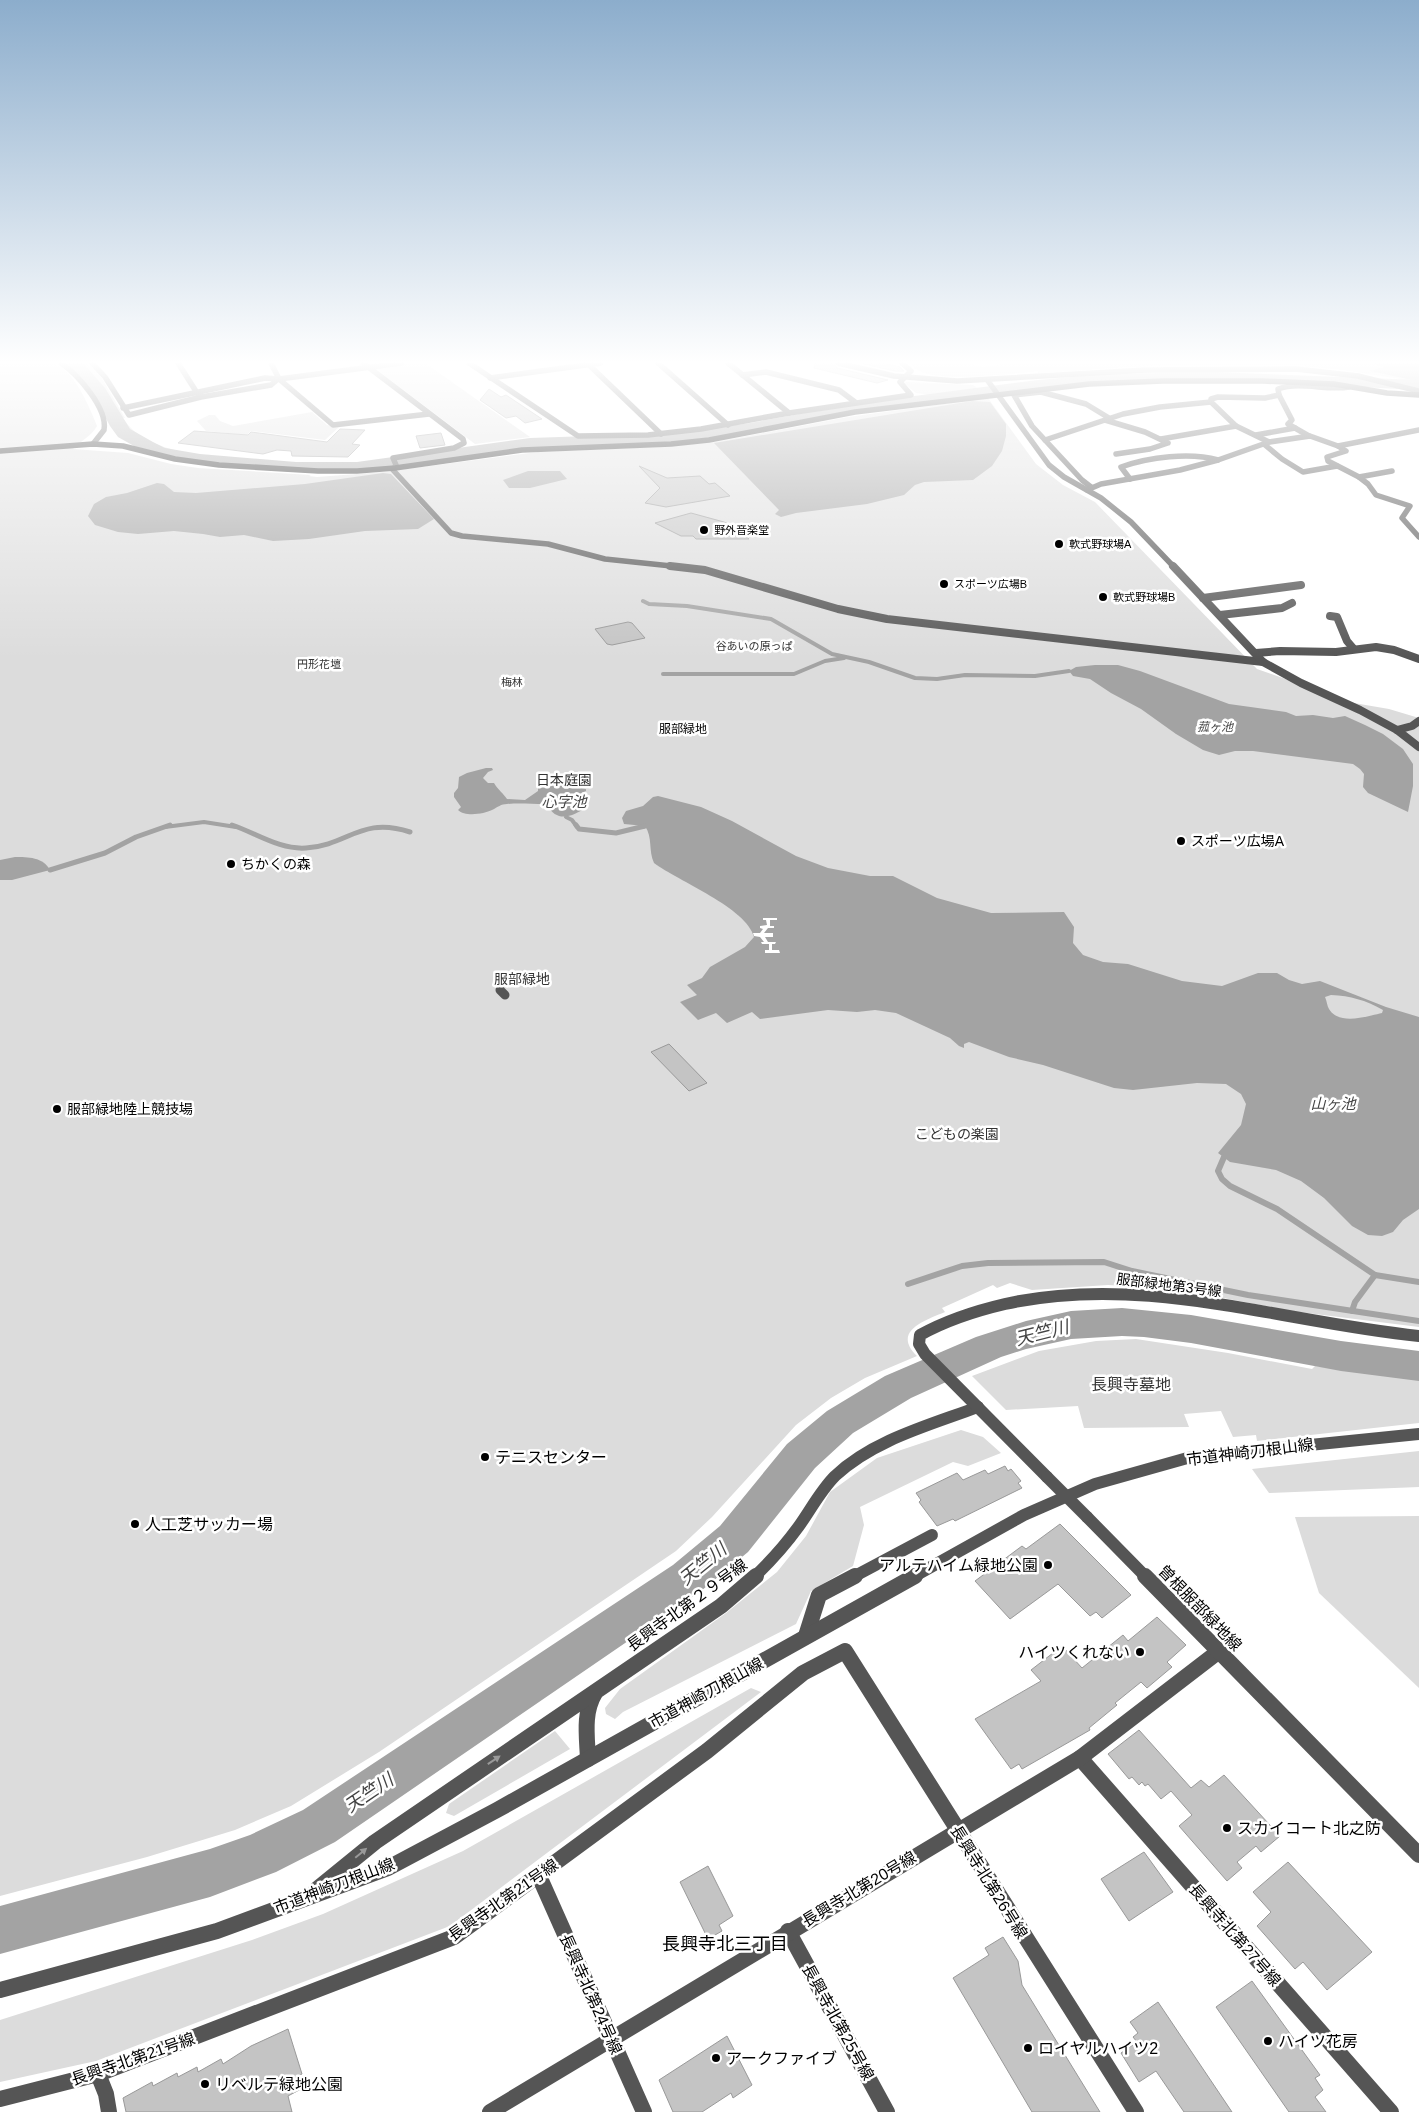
<svg xmlns="http://www.w3.org/2000/svg" width="1419" height="2112" font-family="Arial,'Noto Sans JP',sans-serif">
<style>
.green{fill:#dcdcdc}
.water{fill:#a3a3a3;fill-rule:evenodd}
.pier{fill:#fff}
.lines{fill:none;stroke-linecap:round;stroke-linejoin:round}
.stream-far2{stroke:#a3a3a3;stroke-width:4}
.stream-far1{stroke:#a3a3a3;stroke-width:5}
.stream{stroke:#a3a3a3;stroke-width:6}
.river{fill:#a3a3a3;fill-rule:evenodd}
.building{fill:#c4c4c4;stroke:#999}
.pedestrian{stroke:#555;stroke-width:9}
.minor-far3{stroke:#555;stroke-width:5.5}
.minor-far2{stroke:#555;stroke-width:8}
.minor-far1{stroke:#555;stroke-width:12}
.minor{stroke:#555;stroke-width:16}
.tertiary-far3{stroke:#555;stroke-width:5.5}
.tertiary-far2{stroke:#555;stroke-width:8}
.tertiary-far1{stroke:#555;stroke-width:12}
.tertiary{stroke:#555;stroke-width:16}
.secondary{stroke:#222;stroke-width:5.5}
.tertiary-bridge{stroke:#555;stroke-width:12}
.oneway{fill:#999}
.poi-dot{fill:#000;stroke:#fff;stroke-width:2}
.labels{text-anchor:middle;dominant-baseline:central;stroke-width:5;stroke-linejoin:round;paint-order:stroke}
.far-poi-label{font-size:11px;fill:#000;stroke:#fff;text-anchor:start}
.far-park-label{font-size:11px;fill:#333;stroke:#fff}
.far-water-label{font-size:12px;font-style:italic;fill:#444;stroke:#fff}
.far-neighbourhood-label{font-size:12px;fill:#000;stroke:#fff}
.park-label{font-size:14px;fill:#333;stroke:#fff}
.poi-label{font-size:14px;fill:#000;stroke:#fff;text-anchor:start}
.street-label{font-size:14px;fill:#000;stroke:#fff}
.water-label{font-size:15px;font-style:italic;fill:#444;stroke:#fff}
.near-park-label{font-size:16px;fill:#333;stroke:#fff}
.near-street-label{font-size:16px;fill:#000;stroke:#fff}
.near-poi-label{font-size:16px;fill:#000;stroke:#fff;text-anchor:start}
.near-water-label{font-size:18px;font-style:italic;fill:#444;stroke:#fff}
.near-neighbourhood-label{font-size:18px;fill:#000;stroke:#fff}
</style>
<rect width="100%" height="100%" fill="#fff"/>
<g class="green">
<path d="M0,363C16,363 36,360 52,363C73,367 90,408 97,426C91,437 81,440 73,449L128,453L171,464L198,468L311,475L309,476L317,477L383,472L538,452L661,447L715,442L848,417L988,398L1036,464L1063,485L1095,502L1257,669L1354,703L1389,709L1419,718V1327L1291,1311L1176,1289L1108,1285L1032,1290L1010,1283L997,1288L993,1285L942,1308L945,1312C926,1320 891,1331 917,1356L865,1378L831,1398L796,1425L712,1517L676,1551L379,1752L291,1806L235,1830L147,1857L0,1896Z"/>
<path d="M77,363L90,365L101,377L125,418H123C147,457 218,456 258,461L256,463C217,460 146,460 121,426C114,416 109,403 103,392C96,381 87,371 77,363Z"/>
<polygon points="368,363 425,363 530,437 475,444"/>
<path d="M910,363H968L982,367L1008,363H1419V382L1344,370L1293,365L1147,366L1038,373V371C1013,373 922,387 910,363Z"/>
<polygon points="907,382 973,385 980,390 931,395 916,393 904,383"/>
<polygon points="312,412 327,425 339,427 325,440 251,431 247,435 206,431 197,421 209,415 215,415 220,421 233,426"/>
<polygon points="388,460 389,462 334,467 268,464 272,462 354,463"/>
<polygon points="1136,1339 1228,1353 1312,1369 1315,1366 1419,1378 1419,1423 1257,1441 1256,1435 1233,1437 1221,1411 1184,1414 1189,1427 1084,1428 1078,1406 1006,1410 972,1376 1039,1351 1096,1341"/>
<polygon points="961,1430 983,1437 1001,1453 968,1466 953,1462 860,1507 864,1525 853,1566 811,1591 796,1624 623,1712 615,1719 606,1714 605,1708 620,1689 726,1613 777,1572 806,1536 830,1492 877,1458"/>
<polygon points="1419,1451 1419,1487 1269,1493 1252,1469"/>
<polygon points="1419,1516 1419,1688 1319,1593 1295,1517"/>
<polygon points="751,1688 761,1692 450,1926 96,2061 0,2082 0,2020 252,1940 323,1914 463,1851"/>
<polygon points="555,1731 570,1749 454,1816 446,1813 449,1804"/>
</g>
<g class="water">
<polygon points="1370,363 1419,363 1419,380 1412,380 1370,371 1384,367"/>
<polygon points="972,401 990,402 1006,424 1006,436 1002,451 992,466 973,480 924,482 915,485 904,495 867,504 796,513 781,517 775,514 779,510 714,443"/>
<polygon points="528,471 560,471 567,479 530,488 509,488 503,480"/>
<polygon points="383,473 391,474 434,519 418,529 365,531 309,539 273,541 244,535 220,537 203,534 174,531 138,534 118,532 95,525 88,516 94,504 106,497 127,493 157,483 164,484 174,492 196,493 305,484"/>
<polygon points="1095,665 1118,665 1140,671 1229,704 1286,712 1296,716 1313,715 1333,718 1345,716 1365,725 1383,734 1403,749 1413,764 1413,786 1408,812 1368,793 1363,787 1364,774 1360,769 1353,764 1253,751 1235,751 1219,755 1203,750 1176,734 1141,709 1111,693 1090,679 1073,676 1069,671 1076,667"/>
<path d="M486,768H492L493,770L488,772L483,778L488,783H494C498,790 504,794 507,799L525,800L538,791V788C559,778 564,787 586,789V791L581,793L587,807C572,817 557,823 547,805L544,804C532,804 519,803 507,804C501,804 498,807 492,810C484,814 465,817 458,810L461,807L454,797V793L458,788L459,777L467,773Z"/>
<path d="M658,796L701,807L732,821L796,856L828,868L870,876H893L937,898L991,913L1064,912L1074,927L1073,943L1083,955L1103,962L1128,964L1182,981L1222,986L1258,973H1277L1289,980L1302,984L1320,981L1386,1007L1419,1017V1209L1403,1220L1393,1232L1382,1236L1368,1235L1352,1226L1324,1198L1301,1181L1276,1170L1230,1162L1218,1153L1241,1125L1246,1104L1241,1094L1226,1084L1197,1083L1133,1090L1114,1088L1043,1065L1009,1057L969,1042L964,1044V1048L959,1046L950,1038L896,1013L875,1010L857,1012L828,1010L760,1019L752,1012L727,1023L716,1013L698,1020L680,1002L697,995L687,985L702,978L710,967L745,947L754,937C747,908 678,881 654,863C648,850 653,838 645,826L624,824L622,818L626,811L643,806L653,797ZM1331,995C1351,996 1365,1000 1383,1010L1382,1013C1368,1016 1339,1026 1329,1009C1327,1006 1327,1001 1325,997Z"/>
<path d="M15,857C28,857 43,857 50,870L12,880H0V860Z"/>
</g>
<polygon class="pier" points="763,918 777,918 777,920 770,920 770,926 774,926 774,928 768,928 764,933 773,933 773,937 765,937 768,942 776,942 775,944 772,944 772,950 779,950 780,953 765,953 765,950 769,950 769,944 762,944 761,942 764,942 760,937 754,936 753,933 760,933 763,929 760,928 760,926 767,925 766,920 763,920"/>
<g class="lines">
<g class="stream-far2">
<polyline points="643,601 649,604 687,606 771,619 832,654 869,662 915,678 937,679 965,675 1035,676 1069,671"/>
<polyline points="663,674 794,674 825,661 844,658"/>
<polyline points="566,817 572,820 577,827"/>
<polyline points="165,827 204,822 236,827"/>
<polyline points="378,827 387,827"/>
<polyline points="643,827 645,826"/>
</g>
<g class="stream-far1">
<path d="M232,825C256,833 280,850 306,848C349,845 361,816 410,832"/>
<polyline points="576,825 579,829 616,833 645,826"/>
<polyline points="50,870 105,853 136,837 170,825"/>
</g>
<g class="stream">
<polyline points="1224,1157 1218,1171 1222,1179 1230,1186 1277,1209 1375,1275 1355,1302 1352,1311"/>
<polyline points="1375,1275 1419,1282"/>
<polyline points="908,1284 962,1266 988,1263 1104,1262 1132,1271 1248,1295 1419,1321"/>
</g>
<g class="river">
<polygon points="66,363 83,363 105,388 130,429 153,442 165,448 200,454 296,462 357,462 530,438 679,433 750,423 853,404 1038,380 1101,374 1213,372 1419,380 1419,390 1303,384 1213,382 1101,384 1038,390 853,414 750,433 679,443 530,448 357,472 296,472 200,464 161,457 141,450 118,437 110,426 92,392"/>
<polygon points="1122,1308 1191,1315 1341,1341 1419,1351 1419,1381 1341,1371 1191,1343 1144,1337 1122,1336 1071,1339 1026,1349 1001,1357 911,1398 853,1433 815,1468 748,1552 701,1591 335,1842 276,1872 210,1897 0,1954 0,1906 210,1849 250,1835 303,1810 673,1565 720,1526 787,1444 827,1411 885,1376 976,1337 1026,1321 1071,1311"/>
</g>
</g>
<g class="building">
<polygon points="815,363 833,363 837,368 888,380 877,383 814,368"/>
<polygon points="860,363 883,363 900,367 904,371 895,371"/>
<polygon points="489,389 501,397 506,395 542,419 525,423 516,416 506,418 480,400"/>
<polygon points="340,429 365,430 352,444 360,445 348,457 292,456 291,451 277,450 263,454 178,443 194,431 248,435 251,432 327,442"/>
<polygon points="441,433 445,445 420,448 416,436"/>
<polygon points="639,466 667,478 700,476 709,484 715,483 730,496 666,507 645,503 660,488"/>
<polygon points="691,513 724,522 735,527 749,539 696,539 693,536 681,536 655,523"/>
<polygon points="628,622 632,623 645,638 612,645 607,644 595,629"/>
<polygon points="669,1044 707,1083 689,1091 651,1052"/>
<polygon points="1005,1466 1008,1471 1011,1469 1021,1481 1018,1483 1022,1488 955,1521 953,1519 937,1526 919,1502 921,1500 916,1493 957,1473 963,1480 985,1470 988,1474"/>
<polygon points="1060,1524 1131,1595 1102,1618 1096,1612 1090,1616 1058,1584 1010,1619 975,1581 1022,1546 1026,1549"/>
<polygon points="1157,1617 1186,1645 1167,1662 1172,1667 1147,1688 1141,1682 1115,1703 1117,1705 1089,1728 1090,1730 1022,1769 1019,1764 1011,1769 975,1719 1041,1681 1031,1670 1062,1646 1082,1668 1123,1635 1128,1641"/>
<polygon points="1139,1730 1191,1788 1201,1780 1209,1787 1224,1775 1280,1836 1261,1852 1256,1846 1237,1862 1242,1868 1227,1881 1179,1826 1192,1815 1171,1791 1161,1799 1148,1784 1145,1786 1142,1782 1139,1785 1132,1777 1129,1779 1108,1754"/>
<polygon points="1144,1852 1173,1892 1129,1921 1101,1879"/>
<polygon points="1288,1862 1372,1952 1327,1990 1303,1962 1295,1969 1257,1926 1271,1912 1253,1892"/>
<polygon points="708,1866 733,1916 719,1925 722,1931 708,1939 680,1882"/>
<polygon points="1003,1937 1018,1961 1022,1985 1100,2112 1032,2112 953,1978 989,1955 985,1948"/>
<polygon points="1252,1981 1320,2075 1315,2078 1323,2090 1315,2097 1326,2112 1289,2112 1216,2007"/>
<polygon points="1158,2002 1232,2112 1184,2112 1156,2071 1139,2082 1121,2053 1137,2042 1133,2037 1138,2033 1130,2022"/>
<polygon points="288,2029 302,2074 298,2076 301,2089 288,2096 292,2112 126,2112 123,2098 152,2082 153,2086 177,2073 178,2077 197,2067 198,2072 221,2059 223,2064 251,2046"/>
<polygon points="727,2036 752,2085 733,2098 731,2093 702,2112 673,2112 659,2080"/>
</g>
<g class="lines">
<polyline class="pedestrian" points="500,990 505,995"/>
<g class="minor-far3">
<polyline points="92,363 105,377 129,415 201,397 271,385 278,379"/>
<polyline points="178,363 199,396"/>
<polyline points="363,363 463,439 464,443 454,448 393,458 396,465 393,470 451,533 462,536 548,544 605,559 681,567"/>
<polyline points="469,363 578,436 648,435 701,429 789,413 911,395 900,382 911,371 902,363"/>
<polyline points="587,363 661,434"/>
<polyline points="658,363 728,425"/>
<polyline points="728,363 789,413"/>
<polyline points="742,375 766,372 839,390 855,402"/>
<polyline points="490,378 601,363"/>
<polyline points="1279,395 1292,420 1288,424 1295,428"/>
<polyline points="123,408 265,378 279,379 333,425 429,414"/>
<polyline points="1105,420 1145,432 1168,443 1150,449 1116,454"/>
<polyline points="1256,435 1295,428 1309,436"/>
<polyline points="1161,439 1236,426"/>
<polyline points="1045,440 1123,414 1160,407 1211,402"/>
<path d="M1269,442L1236,426L1211,402V399L1218,397L1265,398L1279,395L1278,389C1301,381 1326,391 1349,387"/>
<polyline points="1265,445 1282,459 1303,472 1337,466"/>
<polyline points="1338,446 1346,451 1327,457 1328,461 1359,477 1368,484 1376,495 1410,506 1402,518 1419,537"/>
<polyline points="1359,477 1392,471"/>
<path d="M1130,479L1121,467C1149,457 1190,452 1218,460"/>
<polyline points="1091,487 1082,480 1032,426 1014,395 1041,392 1086,404 1109,418"/>
<polyline points="1087,490 1101,484 1180,470 1218,460 1269,442 1310,436 1338,446 1419,430"/>
</g>
<g class="minor-far2">
<polyline points="670,566 705,570 838,609 887,619 1263,662"/>
<polyline points="1203,598 1301,585"/>
<polyline points="1220,615 1282,608 1292,603"/>
<polyline points="1330,616 1337,617 1347,641 1353,648"/>
<polyline points="1256,653 1280,651 1336,652 1376,647 1394,650 1419,659"/>
<polyline points="1397,730 1412,726 1419,721"/>
</g>
<g class="minor-far1">
<path d="M754,1577C771,1561 786,1544 799,1526C811,1509 821,1490 835,1476C873,1440 930,1425 978,1407"/>
<polyline points="853,1577 932,1535"/>
</g>
<g class="minor">
<polyline points="806,1636 819,1595 855,1576"/>
<polyline points="1080,1758 1391,2112"/>
<path d="M588,1759C587,1736 583,1713 595,1693"/>
<polyline points="539,1876 644,2112"/>
<polyline points="316,1890 375,1842 721,1606 756,1576"/>
<polyline points="788,1931 887,2112"/>
<polyline points="98,2074 106,2094 109,2112"/>
<polyline points="0,2099 98,2074 454,1937 707,1751 803,1673 845,1651 1136,2112"/>
<polyline points="490,2112 1080,1758 1218,1652"/>
</g>
<g class="tertiary-far3">
<path d="M61,363C77,374 108,408 104,430L93,444"/>
<polyline points="271,363 279,379 402,363"/>
<polyline points="838,363 894,376 957,381 1146,370 1296,369 1358,376 1419,391"/>
<polyline points="988,381 1049,465 1064,477 1101,498 1131,522 1174,567"/>
</g>
<polyline class="tertiary-far2" points="1173,566 1263,662 1301,683 1360,710 1397,730 1419,747"/>
<g class="tertiary-far1">
<path d="M1047,1477L925,1354L919,1344L920,1335C947,1320 975,1311 1005,1304C1144,1273 1281,1322 1419,1336"/>
<polyline points="1087,1517 1146,1577"/>
<polyline points="913,1577 1024,1515 1095,1484 1191,1457 1419,1434"/>
</g>
<g class="tertiary">
<polyline points="1145,1576 1419,1855"/>
<polyline points="0,1990 217,1931 388,1868 497,1810 915,1576"/>
</g>
<polyline class="secondary" points="0,451 93,444 123,446 175,459 219,465 318,471 357,471 395,468 522,450 671,444 709,440 855,412 1089,384 1163,381 1263,381 1334,384 1387,393 1419,395"/>
<polyline class="tertiary-bridge" points="1047,1477 1087,1517"/>
</g>
<defs><path id="oneway-solid" d="M-6-.8H1V-3.2L6.5 0L1 3.2V.8H-6Z" transform="scale(1.25)"/></defs>
<g class="oneway">
<use href="#oneway-solid" transform="translate(494 1760) rotate(-34)"/>
<use href="#oneway-solid" transform="translate(361 1853) rotate(-40)"/>
</g>
<linearGradient id="sky" x2="0" y2="1"><stop stop-color="#8cadcc"/><stop offset="0.55" stop-color="#fff"/><stop offset="1" stop-color="#fff" stop-opacity="0"/></linearGradient>
<rect width="1419" height="659" fill="url(#sky)"/>
<g class="poi-dot">
<circle cx="704" cy="530" r="5"/>
<circle cx="1059" cy="544" r="5"/>
<circle cx="944" cy="584" r="5"/>
<circle cx="1103" cy="597" r="5"/>
<circle cx="1181" cy="841" r="5"/>
<circle cx="231" cy="864" r="5"/>
<circle cx="57" cy="1109" r="5"/>
<circle cx="485" cy="1457" r="5"/>
<circle cx="135" cy="1524" r="5"/>
<circle cx="1048" cy="1565" r="5"/>
<circle cx="1140" cy="1652" r="5"/>
<circle cx="1227" cy="1828" r="5"/>
<circle cx="1268" cy="2041" r="5"/>
<circle cx="1028" cy="2048" r="5"/>
<circle cx="716" cy="2058" r="5"/>
<circle cx="205" cy="2084" r="5"/>
</g>
<g class="labels">
<g class="far-poi-label">
<text x="714" y="530">野外音楽堂</text>
<text x="1069" y="544">軟式野球場A</text>
<text x="954" y="584">スポーツ広場B</text>
<text x="1113" y="597">軟式野球場B</text>
</g>
<g class="far-park-label">
<text x="754" y="646">谷あいの原っぱ</text>
<text x="319" y="664">円形花壇</text>
<text x="512" y="682">梅林</text>
</g>
<g class="far-water-label">
<text x="1215" y="727">菰ヶ池</text>
</g>
<g class="far-neighbourhood-label">
<text x="683" y="729">服部緑地</text>
</g>
<g class="park-label">
<text x="564" y="780">日本庭園</text>
<text x="522" y="979">服部緑地</text>
<text x="957" y="1134">こどもの楽園</text>
</g>
<g class="poi-label">
<text x="1191" y="841">スポーツ広場A</text>
<text x="241" y="864">ちかくの森</text>
<text x="67" y="1109">服部緑地陸上競技場</text>
</g>
<g class="street-label">
<text transform="translate(1169 1285) rotate(7)">服部緑地第3号線</text>
</g>
<g class="water-label">
<text x="564" y="801">心字池</text>
<text x="1333" y="1103">山ヶ池</text>
</g>
<g class="near-park-label">
<text x="1131" y="1384">長興寺墓地</text>
</g>
<g class="near-street-label">
<text transform="translate(1250 1452) rotate(-7)">市道神崎刀根山線</text>
<text transform="translate(687 1605) rotate(-36)">長興寺北第２９号線</text>
<text transform="translate(1200 1608) rotate(46)">曽根服部緑地線</text>
<text transform="translate(706 1693) rotate(-29)">市道神崎刀根山線</text>
<text transform="translate(989 1882) rotate(58)">長興寺北第26号線</text>
<text transform="translate(334 1886) rotate(-21)">市道神崎刀根山線</text>
<text transform="translate(859 1889) rotate(-31)">長興寺北第20号線</text>
<text transform="translate(503 1900) rotate(-35)">長興寺北第21号線</text>
<text transform="translate(1235 1935) rotate(49)">長興寺北第27号線</text>
<text transform="translate(591 1994) rotate(66)">長興寺北第24号線</text>
<text transform="translate(838 2022) rotate(61)">長興寺北第25号線</text>
<text transform="translate(133 2059) rotate(-19)">長興寺北第21号線</text>
</g>
<g class="near-poi-label">
<text x="495" y="1457">テニスセンター</text>
<text x="145" y="1524">人工芝サッカー場</text>
<text x="1038" y="1565" text-anchor="end">アルテハイム緑地公園</text>
<text x="1130" y="1652" text-anchor="end">ハイツくれない</text>
<text x="1237" y="1828">スカイコート北之防</text>
<text x="1278" y="2041">ハイツ花房</text>
<text x="1038" y="2048">ロイヤルハイツ2</text>
<text x="726" y="2058">アークファイブ</text>
<text x="215" y="2084">リベルテ緑地公園</text>
</g>
<g class="near-water-label">
<text transform="translate(1042 1333) rotate(-14)">天竺川</text>
<text transform="translate(703 1564) rotate(-39)">天竺川</text>
<text transform="translate(369 1793) rotate(-34)">天竺川</text>
</g>
<g class="near-neighbourhood-label">
<text x="725" y="1944">長興寺北三丁目</text>
</g>
</g>
</svg>
